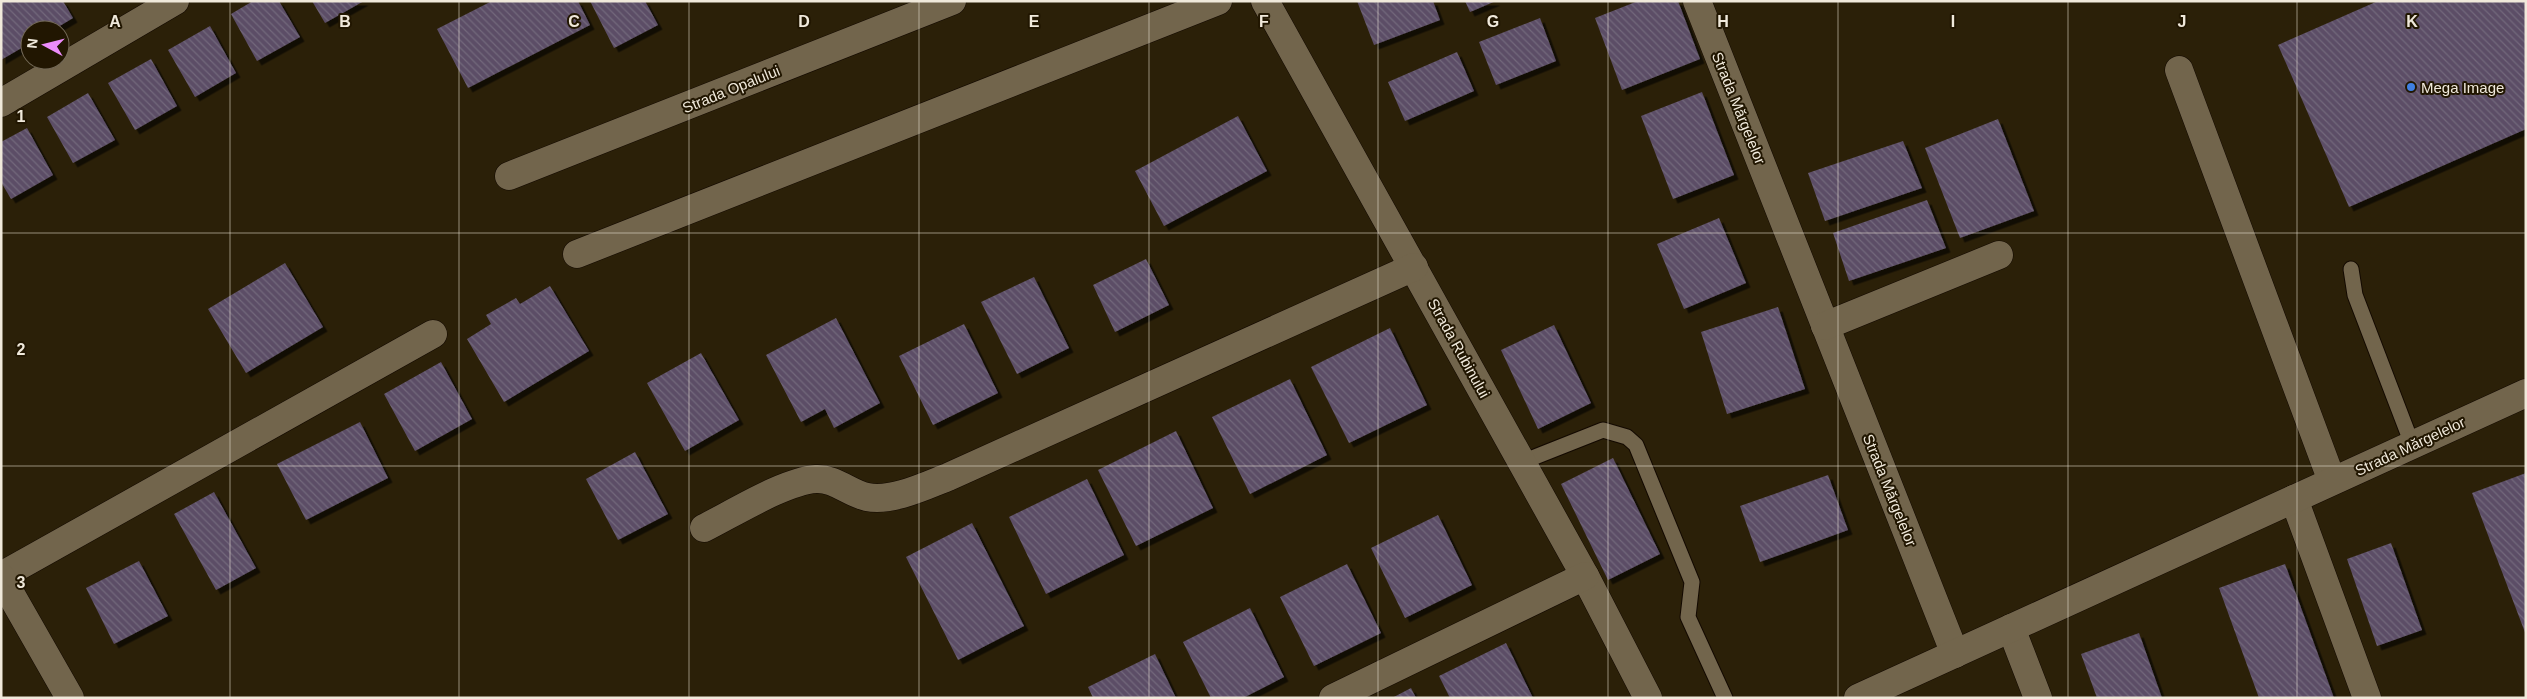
<svg xmlns="http://www.w3.org/2000/svg" width="2527" height="699" font-family="Arial,sans-serif">
<style>
.building{fill:url(#building-back-hatch);filter:url(#shadow)}
.lines{fill:none;stroke-linecap:round;stroke-linejoin:round}
.service-casing{stroke:#130900;stroke-width:17}
.minor-casing{stroke:#130900;stroke-width:29}
.tertiary-casing{stroke:#130900;stroke-width:29}
.service{stroke:#72654c;stroke-width:15}
.minor{stroke:#72654c;stroke-width:28}
.tertiary{stroke:#72654c;stroke-width:28}
.grid{fill:none;stroke:#f0e9db;stroke-width:1;stroke-opacity:0.55}
.shop-dot{fill:#3f7fe0;stroke:#211601;stroke-width:2}
.labels{text-anchor:middle;dominant-baseline:central;stroke-width:4;stroke-linejoin:round;paint-order:stroke}
.poi-label{font-size:15px;fill:#f0e9db;stroke:#211601;text-anchor:start}
.street-label{font-size:15px;fill:#f0e9db;stroke:#211601}
.grid-label{font-size:16px;text-anchor:middle;font-weight:bold;fill:#f0e9db;stroke:#211601;stroke-width:4;stroke-linejoin:round;paint-order:stroke}
</style>
<defs>
<pattern id="building-back-hatch" width="6" height="6" patternUnits="userSpaceOnUse" patternTransform="scale(1.25)"><rect width="6" height="6" fill="#5b4e66"/><path d="M-1 5l2 2M0 0l6 6M5-1l2 2" fill="none" stroke="#73687b"/></pattern>
<filter id="shadow"><feDropShadow dx="4.5" dy="4.5" stdDeviation="0" flood-color="#0009"/></filter>
</defs>
<rect width="100%" height="100%" fill="#2b2008"/>
<g class="building">
<polygon points="1,1 63,1 73,18 53,30 30,30 30,43 1,60"/>
<polygon points="253,1 279,1 300,37 257,61 231,14"/>
<polygon points="312,1 364,1 325,23"/>
<polygon points="492,1 578,1 590,25 468,88 437,29"/>
<polygon points="590,1 645,1 658,25 614,48"/>
<polygon points="1357,1 1433,1 1440,20 1374,45"/>
<polygon points="1465,1 1496,1 1470,12"/>
<polygon points="1638,1 1678,1 1700,59 1622,90 1595,18"/>
<polygon points="2378,1 2526,1 2526,129 2349,207 2278,45"/>
<polygon points="1540,18 1556,61 1496,85 1479,42"/>
<polygon points="210,26 236,73 195,97 168,50"/>
<polygon points="1457,52 1474,91 1405,121 1388,82"/>
<polygon points="151,59 177,106 135,130 108,83"/>
<polygon points="1702,92 1734,175 1673,199 1641,116"/>
<polygon points="88,93 115,140 73,163 47,117"/>
<polygon points="1238,116 1267,171 1164,226 1135,171"/>
<polygon points="1998,119 2034,211 1960,238 1925,148"/>
<polygon points="27,128 53,175 11,199 1,182 1,142"/>
<polygon points="1903,141 1922,188 1825,221 1808,173"/>
<polygon points="1927,200 1946,248 1849,281 1833,233"/>
<polygon points="1719,218 1746,283 1684,309 1657,244"/>
<polygon points="1146,259 1169,305 1115,332 1093,285"/>
<polygon points="285,263 323,327 246,373 208,309"/>
<polygon points="1034,277 1069,348 1017,374 981,302"/>
<polygon points="550,286 589,351 504,402 467,339 491,324 486,315 516,298 520,304"/>
<polygon points="1778,307 1805,389 1727,414 1701,332"/>
<polygon points="836,318 880,403 834,428 825,409 801,422 766,355"/>
<polygon points="964,324 998,393 933,425 899,356"/>
<polygon points="1554,325 1591,403 1538,429 1501,350"/>
<polygon points="1390,328 1427,405 1349,443 1311,367"/>
<polygon points="701,353 739,420 685,451 647,383"/>
<polygon points="441,362 472,419 415,451 384,394"/>
<polygon points="1290,379 1327,455 1250,494 1212,417"/>
<polygon points="360,422 388,478 306,520 277,464"/>
<polygon points="1176,431 1213,508 1136,546 1098,470"/>
<polygon points="635,452 668,514 618,540 586,479"/>
<polygon points="1613,458 1660,554 1608,580 1561,484"/>
<polygon points="2526,473 2526,635 2472,493"/>
<polygon points="1828,475 1848,530 1760,562 1740,506"/>
<polygon points="1087,479 1124,555 1046,594 1009,517"/>
<polygon points="214,492 256,568 216,590 174,514"/>
<polygon points="1438,515 1472,585 1405,618 1371,548"/>
<polygon points="972,523 1024,626 958,660 906,557"/>
<polygon points="2391,543 2422,630 2377,646 2347,559"/>
<polygon points="139,561 168,616 114,644 86,588"/>
<polygon points="1347,564 1381,633 1314,666 1280,597"/>
<polygon points="2285,564 2334,698 2259,698 2219,588"/>
<polygon points="1250,608 1284,677 1243,698 1211,698 1183,642"/>
<polygon points="2139,633 2162,698 2097,698 2081,654"/>
<polygon points="1506,643 1533,698 1450,698 1439,676"/>
<polygon points="1155,654 1176,698 1093,698 1088,687"/>
<polygon points="1411,688 1416,698 1392,698"/>
</g>
<g class="lines">
<defs>
<g id="service">
<polyline points="2351,269 2355,295 2412,444"/>
<polyline points="1522,462 1603,430 1627,437 1636,445 1692,582 1688,617 1725,698"/>
</g>
<g id="minor">
<polyline points="1265,1 1585,576 1648,698"/>
<polyline points="1697,1 1955,654"/>
<polyline points="2179,70 2332,481"/>
<polyline points="1,103 175,1"/>
<polyline points="509,176 952,1"/>
<polyline points="577,254 1218,1"/>
<polyline points="1825,326 1999,255"/>
<polyline points="2294,499 2367,698"/>
<path d="M704,528C734,513 785,481 816,479C835,478 849,493 867,497C892,502 925,486 948,477L1414,267"/>
<polyline points="1,576 433,334"/>
<polyline points="2011,628 2038,698"/>
<polyline points="1333,698 1585,576"/>
</g>
<g id="tertiary">
<polyline points="1,577 70,698"/>
<polyline points="1858,698 2526,393"/>
</g>
</defs>
<use href="#service" class="service-casing"/>
<use href="#minor" class="minor-casing"/>
<use href="#tertiary" class="tertiary-casing"/>
<use href="#service" class="service"/>
<use href="#minor" class="minor"/>
<use href="#tertiary" class="tertiary"/>
</g>
<path class="grid" d="M230,1V698M459,1V698M689,1V698M919,1V698M1149,1V698M1378,1V698M1608,1V698M1838,1V698M2068,1V698M2297,1V698M1,233H2526M1,466H2526"/>
<circle class="shop-dot" cx="2411" cy="87" r="5"/>
<g class="labels">
<g class="poi-label">
<text x="2421" y="87">Mega Image</text>
</g>
<g class="street-label">
<text transform="translate(731 89) rotate(-22)">Strada Opalului</text>
<text transform="translate(1739 108) rotate(68)">Strada Mărgelelor</text>
<text transform="translate(1459 348) rotate(61)">Strada Rubinului</text>
<text transform="translate(2410 446) rotate(-25)">Strada Mărgelelor</text>
<text transform="translate(1890 490) rotate(68)">Strada Mărgelelor</text>
</g>
</g>
<g class="grid-label">
<text x="115" y="27">A</text>
<text x="345" y="27">B</text>
<text x="574" y="27">C</text>
<text x="804" y="27">D</text>
<text x="1034" y="27">E</text>
<text x="1264" y="27">F</text>
<text x="1493" y="27">G</text>
<text x="1723" y="27">H</text>
<text x="1953" y="27">I</text>
<text x="2182" y="27">J</text>
<text x="2412" y="27">K</text>
<text x="21" y="122">1</text>
<text x="21" y="355">2</text>
<text x="21" y="588">3</text>
</g>
<rect width="2527" height="699" fill="none" stroke="#f0e9db" stroke-width="5"/>
<g transform="translate(45 45) rotate(277)"><circle r="24" fill="#211601" stroke="#746a58"/>
<path d="M0-4L9 19L0 12L-9 19Z" fill="#ec8cfb"/>
<text y="-8" font-size="14" font-weight="bold" text-anchor="middle" fill="#f0e9db">N</text>
</g>
</svg>
